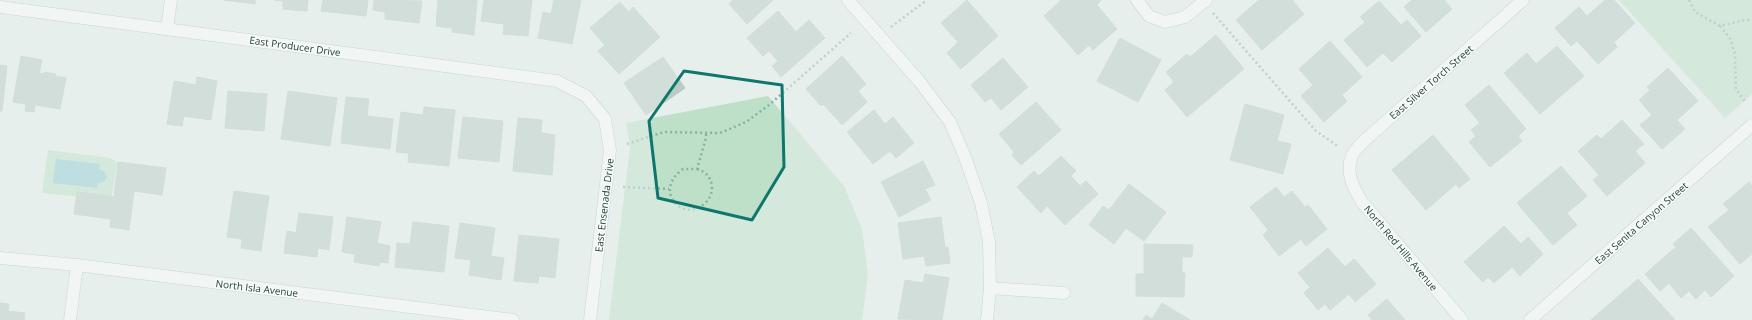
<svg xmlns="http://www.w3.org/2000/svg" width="1752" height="320" font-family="'Open Sans',sans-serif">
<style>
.park{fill:#bfe0c8}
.water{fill:#8ec9d4}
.building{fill:#bbcac4;stroke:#b8c9c2}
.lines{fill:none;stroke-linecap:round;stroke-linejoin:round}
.minor-casing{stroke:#a8b8b2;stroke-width:13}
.tertiary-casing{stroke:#a8b8b2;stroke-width:13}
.path{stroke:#86b3a5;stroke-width:2.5;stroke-dasharray:2 3;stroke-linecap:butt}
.minor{stroke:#fff;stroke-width:12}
.tertiary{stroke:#fff;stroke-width:12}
.marked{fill:none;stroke:#0f766e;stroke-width:3;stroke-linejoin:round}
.labels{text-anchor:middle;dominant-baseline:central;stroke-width:3;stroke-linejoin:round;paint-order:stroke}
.street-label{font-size:10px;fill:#24423a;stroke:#f7fbf9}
</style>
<rect width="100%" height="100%" fill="#e6efeb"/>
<g class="park">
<polygon points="1619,0 1752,0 1752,94 1725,118"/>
<polygon points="768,96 844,186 862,229 868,274 862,320 609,320 630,147 626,123"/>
<polygon points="48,150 111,158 117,163 111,200 42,193"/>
</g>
<polygon class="water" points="56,159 100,164 99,169 105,172 107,177 104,182 98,183 97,188 53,183"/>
<g class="building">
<polygon points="224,0 255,0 255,4"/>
<polygon points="274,0 308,0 307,11 283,9 283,1"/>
<polygon points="323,0 368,0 366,16 321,11"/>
<polygon points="374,0 422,1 419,23 385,19 385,12 373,10"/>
<polygon points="438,0 477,0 474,35 452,32 452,28 436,26"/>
<polygon points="484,0 532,0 528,36 503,34 504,24 481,21"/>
<polygon points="554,0 581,0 572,44 538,38 543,12 551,14"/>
<polygon points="733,0 773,0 747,24 729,4"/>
<polygon points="967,0 998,36 961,69 947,53 958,42 941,23"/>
<polygon points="1061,0 1101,0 1097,5 1117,29 1093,50 1089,45 1078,55 1044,16"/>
<polygon points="1259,0 1292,0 1304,14 1262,50 1236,20"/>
<polygon points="1412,0 1444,0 1452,9 1426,32 1404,7"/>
<polygon points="1605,0 1614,0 1635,23 1614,42 1617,47 1598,64 1577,41 1571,46 1555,28 1579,7 1587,16"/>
<polygon points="1379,1 1401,25 1407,20 1421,36 1392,62 1383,53 1367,67 1344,40 1365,22 1360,17"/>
<polygon points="620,2 629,12 633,7 660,37 619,74 598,51 605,45 590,28"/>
<polygon points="778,11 796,32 809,20 825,38 781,77 772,66 778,61 769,51 763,56 747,38"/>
<polygon points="1216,35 1244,69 1187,117 1165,90 1174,82 1166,72 1187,54 1190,57"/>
<polygon points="1120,38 1161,60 1138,102 1097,81"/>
<polygon points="1330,41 1362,77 1342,95 1347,101 1324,122 1301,96 1313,85 1299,69"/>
<polygon points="1557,46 1584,76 1540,114 1504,73 1527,53 1536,64"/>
<polygon points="21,56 42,60 39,73 44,74 45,72 56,74 55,76 66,78 60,109 35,105 34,112 25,111 26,104 13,102"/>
<polygon points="842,56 866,84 858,91 867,102 842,125 823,104 821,106 806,89"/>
<polygon points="663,57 685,88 646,115 624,83"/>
<polygon points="1003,58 1028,87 1001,110 991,98 985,102 971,85"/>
<polygon points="0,65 7,66 2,111 0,111"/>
<polygon points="1668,68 1698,101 1677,120 1685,129 1662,149 1640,125 1652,115 1639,100 1650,90 1647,87"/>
<polygon points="197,77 217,81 211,120 184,116 182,126 167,124 174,81 196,85"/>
<polygon points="1489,85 1526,129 1518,136 1522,141 1490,167 1469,142 1476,136 1471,130 1480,123 1465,105"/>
<polygon points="228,91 267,94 264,131 225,128"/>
<polygon points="288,91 337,98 330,146 281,139"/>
<polygon points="346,97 369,99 367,116 393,119 390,149 341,143"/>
<polygon points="1036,102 1061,130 1021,165 1012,155 1014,152 999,134"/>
<polygon points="1245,104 1284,115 1277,141 1291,144 1283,174 1230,160"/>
<polygon points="424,107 455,110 449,166 408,162 409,153 396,152 401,112 423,115"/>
<polygon points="874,110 885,124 893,117 914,143 896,158 890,151 873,164 847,132"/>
<polygon points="463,117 503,121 499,162 458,158"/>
<polygon points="518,118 542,120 541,133 555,135 552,175 513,171"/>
<polygon points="1622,120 1644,144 1635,151 1645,163 1607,196 1593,180 1599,175 1578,151 1597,135 1601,139"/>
<polygon points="1433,135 1470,179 1459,188 1456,184 1426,210 1392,170"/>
<polygon points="1061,156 1076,171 1071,176 1080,186 1086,181 1098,194 1065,225 1047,206 1041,213 1017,187 1034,171 1039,176"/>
<polygon points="923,161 935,185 925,189 931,200 899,217 881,182"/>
<polygon points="118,162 166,168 162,195 134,191 129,230 110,227 111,219 74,214 77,192 114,197"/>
<polygon points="1561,166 1587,196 1567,213 1577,225 1553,245 1517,203"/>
<polygon points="1749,182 1752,186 1752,254 1740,264 1708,227 1729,210 1723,204"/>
<polygon points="1129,184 1166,212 1144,241 1126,228 1114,244 1089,225 1103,206 1109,210"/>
<polygon points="1276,187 1284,197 1292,191 1305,207 1308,205 1327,229 1306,246 1301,239 1279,256 1263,235 1268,230 1250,207"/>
<polygon points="234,191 269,196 261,251 241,248 242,239 227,237"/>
<polygon points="299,213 333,217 329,250 318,248 317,257 284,253 287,231 296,233"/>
<polygon points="347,217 381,222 377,243 390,246 388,263 380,262 379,266 354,262 355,254 342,252"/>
<polygon points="941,217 945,248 948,247 950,263 926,266 924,256 903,259 898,223"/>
<polygon points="413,222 449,226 444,272 395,267 397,243 410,244"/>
<polygon points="460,223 495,228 491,256 504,258 501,280 469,275 471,260 455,258"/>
<polygon points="1504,226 1521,244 1528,237 1543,254 1520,276 1512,267 1494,283 1488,277 1483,282 1464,262"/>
<polygon points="1691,228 1734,276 1711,297 1705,290 1696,299 1689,291 1681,298 1669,283 1660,291 1645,274 1676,247 1673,244"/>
<polygon points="519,235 559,239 555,278 539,276 538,283 514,281"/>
<polygon points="1144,244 1193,245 1192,257 1182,257 1182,273 1185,273 1184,297 1136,296 1136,274 1144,274"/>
<polygon points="1328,248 1345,267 1354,259 1376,284 1355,302 1349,294 1330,310 1325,304 1318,310 1304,293 1310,287 1298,273"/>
<polygon points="925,274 949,278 942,320 898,319 905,280 923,283"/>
<polygon points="1638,279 1675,320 1591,320"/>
<polygon points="1387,299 1405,320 1372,320 1368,315"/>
<polygon points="0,303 9,304 8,311 25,313 24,320 0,320"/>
<polygon points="1162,303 1190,320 1143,320 1146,315 1152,319"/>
</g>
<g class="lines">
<defs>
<g id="minor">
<polyline points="848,0 919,81 950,122 965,157 981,203 989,242 990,288 987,320"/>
<polyline points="1137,0 1149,16 1165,22 1185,17 1206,0"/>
<polyline points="0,7 557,81 586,96 605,119 610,150 590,320"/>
<polyline points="167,29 171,0"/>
<polyline points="0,258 77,265 513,320"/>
<polyline points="990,288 1064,293"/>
<path d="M1462,320L1362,202C1354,189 1345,172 1352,156C1354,151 1360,145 1364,141L1523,0"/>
<polyline points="1530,320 1752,125"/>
</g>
<polyline id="tertiary" points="70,320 77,265"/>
</defs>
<use href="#minor" class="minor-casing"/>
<use href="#tertiary" class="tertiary-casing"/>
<g class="path">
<polyline points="1689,0 1695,12 1720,26 1745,20 1752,20"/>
<polyline points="1213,13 1316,131 1339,147"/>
<polyline points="1720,26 1730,38 1735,54 1736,89 1746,103"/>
<polyline points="891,27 927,0"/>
<polyline points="627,144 664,132 720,133 746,122 769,105 851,33"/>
<path d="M697,169C706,172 711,177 712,187C712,193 710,199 705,203C683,224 652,191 683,169H697L706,138V132"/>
<polyline points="623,187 669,189"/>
</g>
<use href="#minor" class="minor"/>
<use href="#tertiary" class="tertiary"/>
</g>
<path d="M0 0H1752V320H0ZM684,71L782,85L784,167L752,220L658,198L649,121Z" fill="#e6efeb" fill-opacity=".55" fill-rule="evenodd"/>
<path class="marked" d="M684,71L782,85L784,167L752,220L658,198L649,121Z"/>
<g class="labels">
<g class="street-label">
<text transform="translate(295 46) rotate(8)">East Producer Drive</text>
<text transform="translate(1431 82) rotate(-41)">East Silver Torch Street</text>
<text transform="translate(604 205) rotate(-83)">East Ensenada Drive</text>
<text transform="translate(1641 223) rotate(-41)">East Senita Canyon Street</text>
<text transform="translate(1401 248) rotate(50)">North Red Hills Avenue</text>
<text transform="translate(257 288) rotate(7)">North Isla Avenue</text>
</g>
</g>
</svg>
